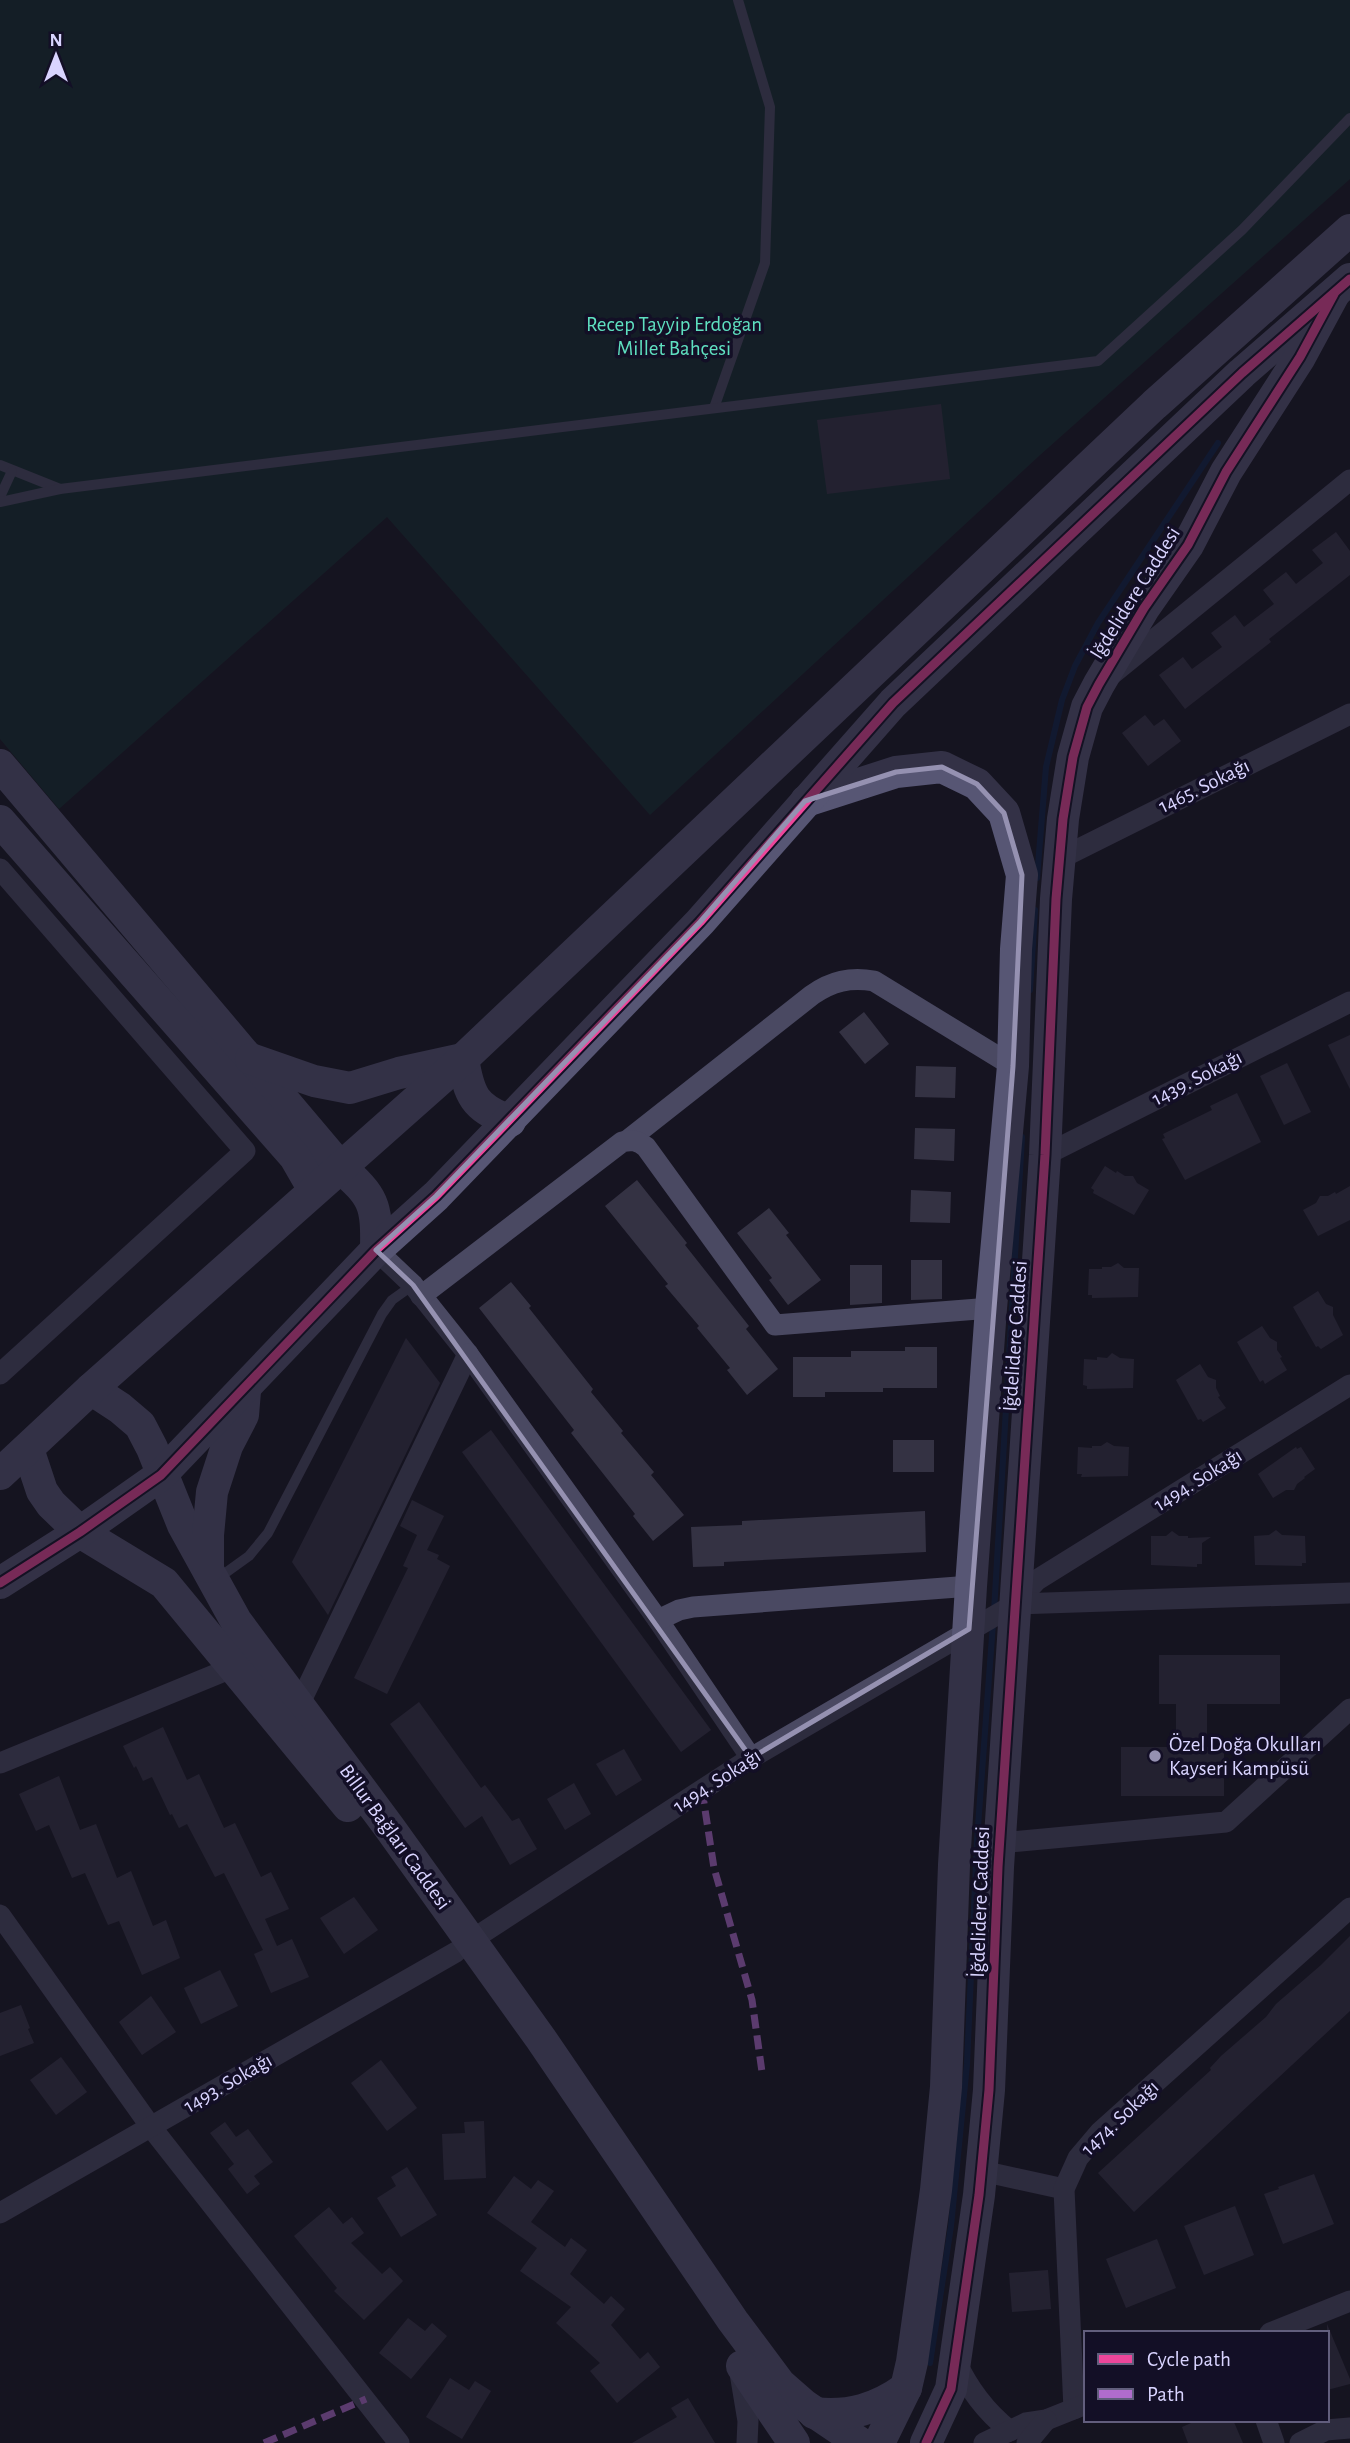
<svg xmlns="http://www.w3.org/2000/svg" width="1350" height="2443" font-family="'Alegreya Sans',sans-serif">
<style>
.green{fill:#132c2d}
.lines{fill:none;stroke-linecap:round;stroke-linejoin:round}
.stream{stroke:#0d2144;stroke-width:6}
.building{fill:#343243}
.lane{stroke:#4a4962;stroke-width:10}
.street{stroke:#4a4962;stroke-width:21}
.secondary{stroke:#575674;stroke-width:32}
.quiet{stroke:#b06ccc;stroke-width:7;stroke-dasharray:14 7;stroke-linecap:butt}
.cycleway-casing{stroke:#130f26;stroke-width:13}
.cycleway{stroke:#ed469a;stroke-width:9}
.marked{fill:none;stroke:#9591b1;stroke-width:5;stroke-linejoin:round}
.poi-dot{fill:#9591b1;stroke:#130f26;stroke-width:2.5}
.labels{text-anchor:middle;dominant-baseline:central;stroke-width:7;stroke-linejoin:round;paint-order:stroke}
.park-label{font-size:21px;fill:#5fe0c0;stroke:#130f26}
.street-label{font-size:21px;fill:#d9d4ff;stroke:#130f26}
.poi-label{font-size:21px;fill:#d9d4ff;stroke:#130f26;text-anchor:start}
</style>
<rect width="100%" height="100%" fill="#161421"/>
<polygon class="green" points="0,0 1350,0 1350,179 1039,456 650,815 387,517 59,809 0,739"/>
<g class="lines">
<g class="stream">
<polyline points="1037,878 1046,767 1062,700 1075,666 1098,623 1218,443"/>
<polyline points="1030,990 1035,910"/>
<polyline points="994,1612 1022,1137"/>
<polyline points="930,2363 951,2226 967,2064 977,1840 993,1623"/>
</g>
</g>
<g class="building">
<polygon points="941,404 950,479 827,494 817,420"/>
<polygon points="1336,532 1350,551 1350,575 1269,639 1271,642 1185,709 1159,675 1183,657 1192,669 1222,647 1211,633 1235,615 1244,627 1274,604 1263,590 1286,572 1296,584 1323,563 1312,550"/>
<polygon points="1145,715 1154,726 1164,719 1181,741 1148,766 1122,733"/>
<polygon points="864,1012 889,1044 865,1064 839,1032"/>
<polygon points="1350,1035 1350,1089 1328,1045"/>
<polygon points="1287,1063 1311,1112 1284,1125 1260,1076"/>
<polygon points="916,1066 956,1067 955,1098 915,1097"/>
<polygon points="1237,1093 1261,1142 1185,1180 1162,1139 1165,1138 1163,1134 1212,1110 1210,1106"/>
<polygon points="915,1128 955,1129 954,1161 914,1159"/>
<polygon points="1105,1166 1116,1173 1117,1171 1125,1176 1133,1176 1137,1183 1149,1190 1134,1215 1093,1193 1094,1190 1091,1188"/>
<polygon points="637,1180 687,1243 685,1245 749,1326 746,1329 778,1369 747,1395 727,1370 730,1368 697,1328 699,1326 665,1286 668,1284 605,1206"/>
<polygon points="1350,1186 1350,1220 1318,1236 1303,1210 1316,1203 1320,1196 1328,1196 1335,1192 1336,1194"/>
<polygon points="911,1190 951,1192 950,1223 910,1222"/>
<polygon points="769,1208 789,1233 786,1235 821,1280 788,1305 769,1280 772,1278 737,1233"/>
<polygon points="911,1260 942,1260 942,1299 911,1300"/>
<polygon points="1118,1263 1124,1268 1139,1268 1138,1297 1092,1298 1092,1295 1088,1295 1089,1269 1102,1269 1102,1267 1111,1267"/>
<polygon points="850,1265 882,1265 882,1303 850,1305"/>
<polygon points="511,1282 531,1306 529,1308 593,1389 591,1392 623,1431 621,1433 654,1472 651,1475 684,1515 653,1541 633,1516 635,1514 571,1433 574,1430 479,1308"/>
<polygon points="1318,1291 1326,1304 1333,1307 1333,1315 1343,1335 1321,1349 1318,1346 1316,1347 1293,1307"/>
<polygon points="1262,1326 1270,1338 1277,1342 1277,1350 1282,1357 1280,1358 1287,1370 1265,1384 1263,1380 1260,1382 1237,1342"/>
<polygon points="406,1338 440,1383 328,1615 292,1562"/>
<polygon points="905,1347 937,1347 937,1388 883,1388 883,1392 825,1392 825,1397 793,1397 793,1357 851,1357 851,1351 905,1351"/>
<polygon points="1112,1353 1120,1358 1134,1359 1133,1388 1087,1389 1087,1386 1083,1385 1084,1359 1097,1360 1097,1357 1107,1358"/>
<polygon points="1200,1364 1208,1377 1216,1380 1216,1388 1220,1396 1218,1397 1226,1408 1203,1422 1201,1419 1198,1420 1176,1380"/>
<polygon points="491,1430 711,1730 681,1752 462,1452"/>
<rect x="893" y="1440" width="41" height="32"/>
<polygon points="1107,1442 1114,1446 1129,1447 1128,1476 1081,1477 1082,1474 1077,1474 1078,1447 1092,1448 1092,1446 1101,1446"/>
<polygon points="1296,1447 1297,1449 1301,1447 1315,1469 1304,1477 1305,1478 1297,1484 1294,1490 1286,1490 1273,1498 1258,1474"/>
<polygon points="412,1500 444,1516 427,1550 439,1555 437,1559 450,1566 387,1694 354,1678 408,1568 403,1566 417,1535 400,1526"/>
<polygon points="925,1511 926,1552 724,1562 724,1566 693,1567 691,1527 742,1525 742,1521"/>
<polygon points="1276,1530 1282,1535 1305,1536 1306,1563 1302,1563 1302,1566 1255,1565 1254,1536 1269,1535"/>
<polygon points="1172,1531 1179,1536 1188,1536 1188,1538 1211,1537 1202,1543 1202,1564 1197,1564 1197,1567 1151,1565 1151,1536 1166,1536"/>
<polygon points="1159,1655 1280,1655 1280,1704 1207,1704 1207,1747 1224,1747 1224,1796 1121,1796 1121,1747 1176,1747 1176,1704 1159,1704"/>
<polygon points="419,1702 481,1788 485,1785 512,1821 519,1818 537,1849 510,1865 482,1816 465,1828 390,1724"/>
<polygon points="163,1727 187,1780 199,1774 224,1828 235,1823 261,1877 271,1872 289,1909 265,1919 277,1946 292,1939 309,1977 271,1993 254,1954 263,1950 224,1873 215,1877 187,1824 179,1828 172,1814 170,1815 152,1777 143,1781 136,1766 134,1768 123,1746"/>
<polygon points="624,1749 642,1780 616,1796 596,1764"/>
<polygon points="59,1776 80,1830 96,1824 117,1878 131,1871 153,1926 166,1920 180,1958 142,1975 119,1921 108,1925 85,1873 72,1878 49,1825 36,1831 19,1794"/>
<polygon points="574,1783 591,1814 565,1830 547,1799"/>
<polygon points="354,1897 378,1930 344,1954 320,1918"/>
<polygon points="1350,1936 1350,2011 1134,2212 1098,2173 1211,2070 1210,2068 1221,2056 1266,2017 1276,2004 1321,1965"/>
<polygon points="220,1970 238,2006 201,2024 184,1988"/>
<polygon points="151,1996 176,2032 142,2055 119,2022"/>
<polygon points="21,2005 30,2028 28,2029 34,2043 0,2056 0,2013"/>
<polygon points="61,2057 87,2092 56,2115 30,2080"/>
<polygon points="381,2060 417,2108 387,2131 351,2083"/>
<polygon points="484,2121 486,2178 444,2180 442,2134 465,2133 464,2122"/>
<polygon points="225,2122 236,2137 248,2129 273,2162 254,2176 260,2184 247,2194 228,2169 234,2164 210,2133"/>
<polygon points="407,2167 437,2215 401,2237 377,2198 396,2186 391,2177"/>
<polygon points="1314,2174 1334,2224 1283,2244 1264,2194 1279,2189 1278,2187"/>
<polygon points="514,2176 531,2189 538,2180 554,2191 531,2222 565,2247 571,2238 587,2250 570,2274 604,2304 611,2296 625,2309 611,2325 640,2359 648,2352 660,2367 617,2403 590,2371 600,2363 556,2323 571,2307 520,2271 537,2248 487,2213"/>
<polygon points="1235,2206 1254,2255 1204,2275 1184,2226"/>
<polygon points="329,2207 343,2224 352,2217 364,2233 351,2243 382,2274 390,2267 403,2281 364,2320 334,2291 337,2288 294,2236"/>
<polygon points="1157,2239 1176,2288 1126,2308 1106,2259"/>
<polygon points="1048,2270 1051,2309 1012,2312 1009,2273"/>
<polygon points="408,2318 425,2331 432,2323 447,2336 411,2379 379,2353"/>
<polygon points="1327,2324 1350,2379 1350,2384 1327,2390"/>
<polygon points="450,2378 469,2390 475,2381 491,2391 462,2439 426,2417"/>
<polygon points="688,2398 715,2443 632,2443 677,2417 671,2408"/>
<polygon points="1198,2420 1233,2420 1243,2443 1188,2443 1182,2427"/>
</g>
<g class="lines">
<g class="lane">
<polyline points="714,408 765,263 770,107 738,0"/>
<polyline points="0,465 60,489"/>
<polyline points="0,497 12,471"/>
<polyline points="0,502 60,489 1098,361 1242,230 1350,118"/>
<polyline points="217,1579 249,1556 268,1533 382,1314 392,1300 413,1285"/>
</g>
<g class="street">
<polyline points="1112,674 1350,480"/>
<polyline points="1059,859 1350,714"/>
<polyline points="0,869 245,1151 0,1374"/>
<path d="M628,1140L812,995C832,981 850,977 874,981L1013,1066"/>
<polyline points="1045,1155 1350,1002"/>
<polyline points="376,1250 413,1285 468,1354 658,1620 751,1758"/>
<path d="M421,1296L622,1142C632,1139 638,1141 646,1147L775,1325L991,1308"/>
<polyline points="1015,1604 1037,1580 1350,1385"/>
<polyline points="658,1620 679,1610 693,1607 971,1586"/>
<polyline points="298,1707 468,1354"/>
<polyline points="0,1763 234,1667"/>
<polyline points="999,1843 1226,1822 1350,1709"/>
<polyline points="0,1915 151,2127 399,2443"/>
<polyline points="470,1941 751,1758 1015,1604 1350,1593"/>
<polyline points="982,2171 1064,2189"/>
<polyline points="0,2213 456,1952"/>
<polyline points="1270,2333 1350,2301"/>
<path d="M955,2360C969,2389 985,2411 1010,2431"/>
<polyline points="740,2373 748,2421 747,2443"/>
<polyline points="1074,2409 1064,2189 1078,2158 1100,2132 1350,1908"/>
<polyline points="1266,2420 1274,2443"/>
<polyline points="984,2443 1026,2423 1046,2420 1086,2404"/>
<polyline points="1027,2443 1046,2420"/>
<polyline points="1300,2443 1326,2430 1350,2428"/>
</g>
<g class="secondary">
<path d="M0,765L340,1167C374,1197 377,1204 376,1250"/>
<polyline points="806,801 896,772 942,767 977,784 1004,813 1022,875 1016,949 1013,1066 991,1308 971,1586 954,1865 946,2087 936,2190 912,2362 906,2388 879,2443"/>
<polyline points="0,821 295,1157 314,1190"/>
<path d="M251,1059L314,1081L350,1088L399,1073L463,1059C469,1095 474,1108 510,1121"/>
<polyline points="91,1389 120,1408 140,1425 152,1448 183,1525 236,1621 389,1827 541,2039 733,2321 780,2384 804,2405 860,2443"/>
<polyline points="28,1449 42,1491 51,1504 80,1532 164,1583 348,1806"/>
<polyline points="0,1474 91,1389 463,1059 1154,405 1350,230"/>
<polyline points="208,1567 208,1535 212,1492 227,1446 243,1415 245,1391"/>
<polyline points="0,1583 80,1532 161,1475 376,1250 436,1196 700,922 893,703 1242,373 1350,279"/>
<polyline points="742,2366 794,2443"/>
<path d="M814,2413C849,2417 877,2409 906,2388"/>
<polyline points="926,2443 951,2389 979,2195 989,2090 998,1867 1045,1155 1056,899 1063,819 1073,757 1087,707 1099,684 1144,608 1188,545 1226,472 1300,357 1334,294"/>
</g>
<g class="quiet">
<polyline points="702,1790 714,1868 752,2000 762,2072"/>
<polyline points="264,2443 366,2399"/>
</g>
<defs>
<g id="cycleway">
<polyline points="0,1583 80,1532 161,1475 376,1250 436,1196 700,922 893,703 1242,373 1350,279"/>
<polyline points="926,2443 951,2389 979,2195 989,2090 998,1867 1045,1155 1056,899 1063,819 1073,757 1087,707 1099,684 1144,608 1188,545 1226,472 1300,357 1334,294"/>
</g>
</defs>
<use href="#cycleway" class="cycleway-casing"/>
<use href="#cycleway" class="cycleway"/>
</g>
<path d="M0 0H1350V2443H0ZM942,767L977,784L1004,813L1022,875L1013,1066L969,1629L751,1758L413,1285L376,1250L436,1196L700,922L805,801L896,772Z" fill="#161421" fill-opacity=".55" fill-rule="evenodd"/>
<path class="marked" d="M942,767L977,784L1004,813L1022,875L1013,1066L969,1629L751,1758L413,1285L376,1250L436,1196L700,922L805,801L896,772Z"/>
<circle class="poi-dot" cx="1155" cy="1756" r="7"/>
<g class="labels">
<g class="park-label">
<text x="674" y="324">Recep Tayyip Erdoğan<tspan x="674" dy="24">Millet Bahçesi</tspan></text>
</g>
<g class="street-label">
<text transform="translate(1135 593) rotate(-58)">İğdelidere Caddesi</text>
<text transform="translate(1204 786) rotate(-26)">1465. Sokağı</text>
<text transform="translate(1197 1078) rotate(-27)">1439. Sokağı</text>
<text transform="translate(1015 1336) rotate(-86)">İğdelidere Caddesi</text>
<text transform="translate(1198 1480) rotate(-32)">1494. Sokağı</text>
<text transform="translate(717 1781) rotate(-33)">1494. Sokağı</text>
<text transform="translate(395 1837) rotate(54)">Billur Bağları Caddesi</text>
<text transform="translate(980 1902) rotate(-88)">İğdelidere Caddesi</text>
<text transform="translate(228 2083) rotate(-30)">1493. Sokağı</text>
<text transform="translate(1120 2118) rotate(-44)">1474. Sokağı</text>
</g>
<g class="poi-label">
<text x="1169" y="1744">Özel Doğa Okulları<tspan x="1169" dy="24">Kayseri Kampüsü</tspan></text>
</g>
</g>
<rect x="1084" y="2331" width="245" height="91" fill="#130f26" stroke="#625e7d" stroke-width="2"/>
<rect x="1098" y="2354" width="35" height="10" fill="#ed469a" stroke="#625e7d" stroke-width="2"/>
<text x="1147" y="2366" font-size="21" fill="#d9d4ff">Cycle path</text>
<rect x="1098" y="2389" width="35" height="10" fill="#b06ccc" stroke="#625e7d" stroke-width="2"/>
<text x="1147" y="2401" font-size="21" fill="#d9d4ff">Path</text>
<g transform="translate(56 56)" stroke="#130f26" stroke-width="5" paint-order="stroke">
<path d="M0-5L12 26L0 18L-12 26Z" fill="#d9d4ff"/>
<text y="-10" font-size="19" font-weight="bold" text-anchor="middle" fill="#d9d4ff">N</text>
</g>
</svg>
